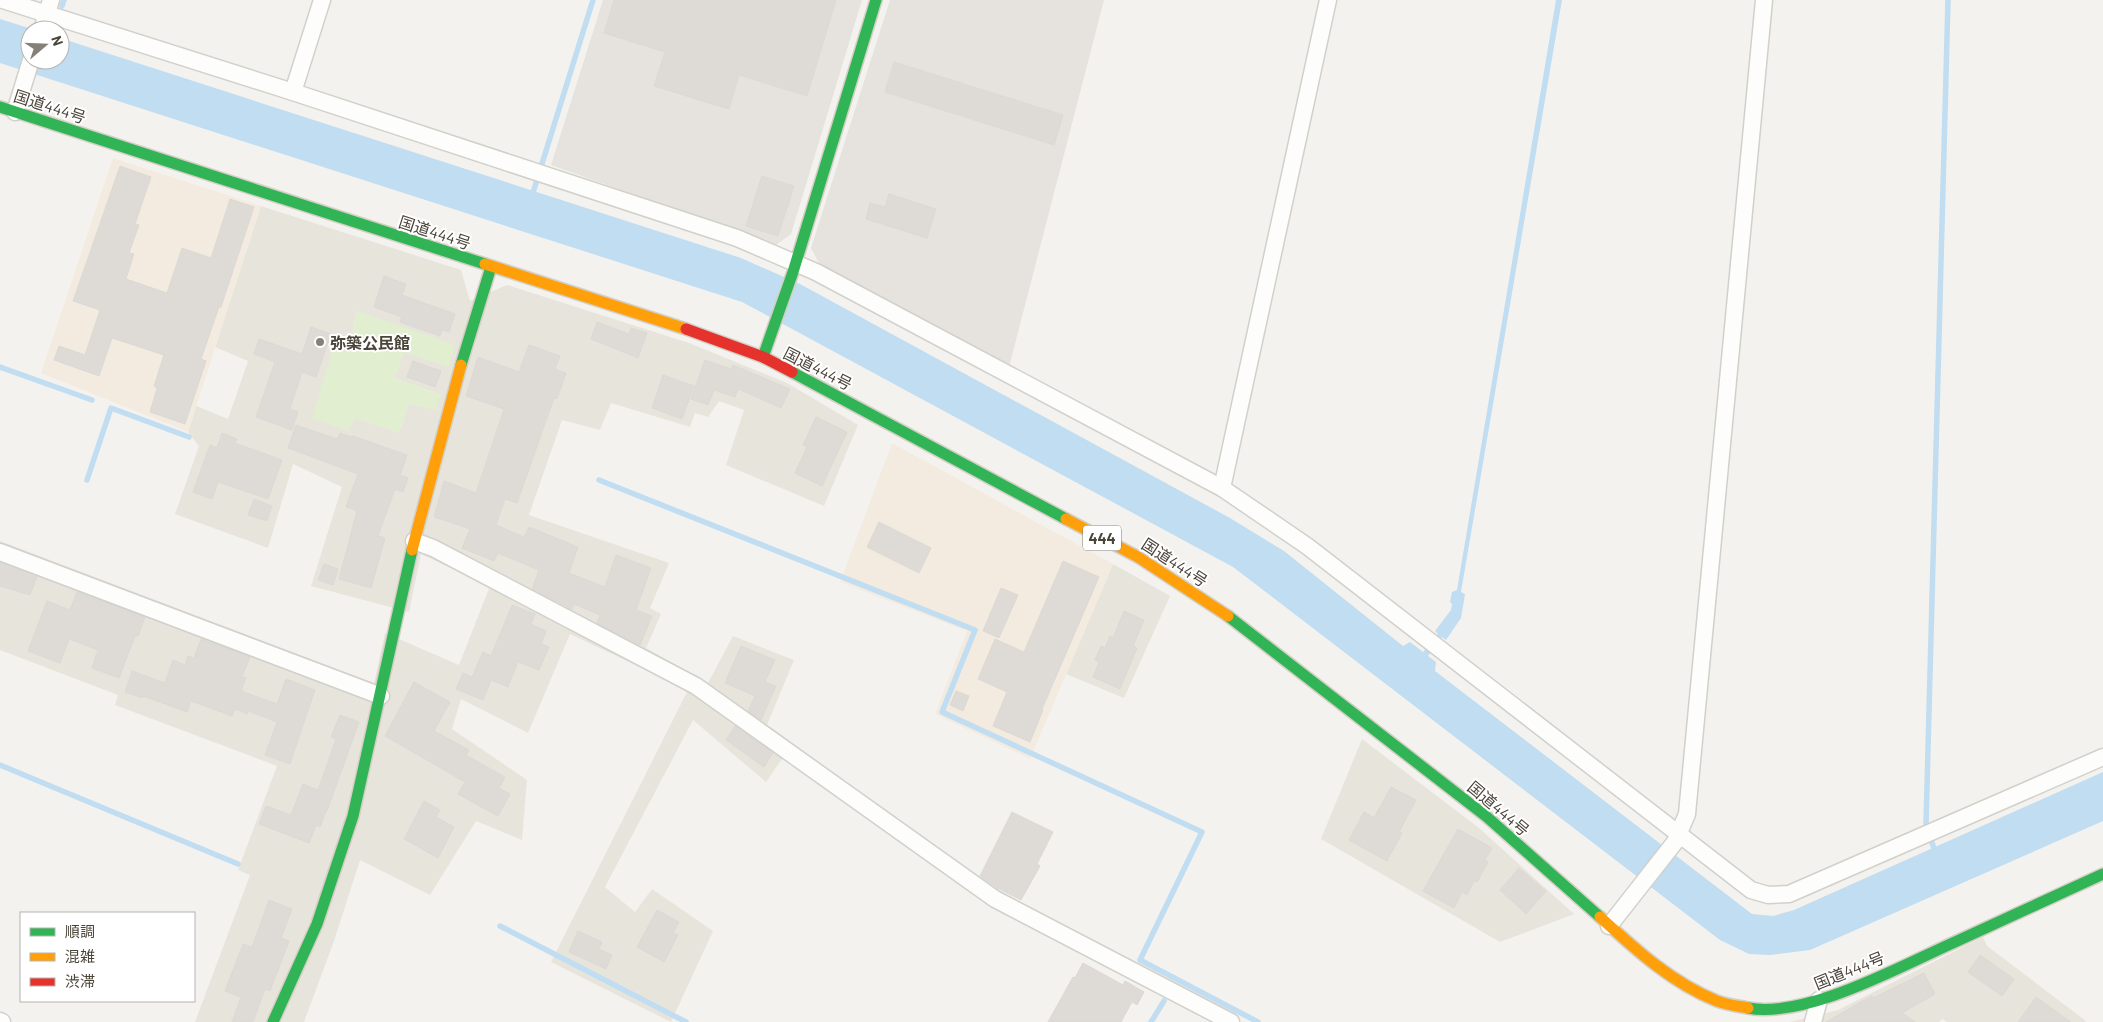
<svg xmlns="http://www.w3.org/2000/svg" width="2103" height="1022" font-family="Barlow,'Noto Sans JP',sans-serif">
<style>
.residential{fill:#e7e4dc;fill-rule:evenodd}
.commercial{fill:#f3ebdf}
.industrial{fill:#e6e2de}
.green{fill:#e1eecf}
.water{fill:#c0ddf1}
.lines{fill:none;stroke-linecap:round;stroke-linejoin:round}
.stream{stroke:#c0ddf1;stroke-width:5.5}
.building{fill:#dedbd6;stroke:#dcd9d4}
.street-casing{stroke:#d2d0cb;stroke-width:19}
.fast-casing{stroke:#d3cfc5;stroke-width:14}
.slow-casing{stroke:#d3cfc5;stroke-width:14}
.jam-casing{stroke:#d3cfc5;stroke-width:14}
.street{stroke:#fdfdfc;stroke-width:16}
.fast{stroke:#30b455;stroke-width:11}
.slow{stroke:#ff9f0a;stroke-width:11}
.jam{stroke:#e5322d;stroke-width:11}
.poi-dot{fill:#868178;stroke:#fff;stroke-width:2}
.labels{text-anchor:middle;dominant-baseline:central;stroke-width:4;stroke-linejoin:round;paint-order:stroke}
.shield{fill:#fff;stroke:#817c74;stroke-width:1}
.shield-label{font-size:15px;font-weight:bold;fill:#4b4439}
.street-label{font-size:16px;fill:#4b4439;stroke:#fff}
.poi-label{font-size:16px;font-weight:bold;fill:#4b4439;stroke:#fff;text-anchor:start}
</style>
<rect width="100%" height="100%" fill="#f4f2ee"/>
<g class="residential">
<path d="M261,206L461,270L470,301L507,285L689,343L787,383L858,425L824,506L726,465L744,410L719,401L708,417L695,413L690,427L611,403L600,430L562,420L529,515L669,563L650,608L661,614L646,648L708,683L733,636L794,660L767,725L790,741L782,759L766,782L693,720L605,887L635,912L652,889L713,931L671,1022L551,962L688,690L570,634L528,733L461,699L452,729L527,780L522,840L476,821L430,895L360,860L334,941L304,1022H195L250,875L238,870L277,766L115,705L118,695L0,650V541L374,683L385,633L459,665L490,586L421,554L409,612L311,586L342,487L293,464L268,548L175,514L199,446L188,432L196,406L228,419L248,361L215,347ZM357,311L448,366L404,352L394,378L441,395L408,404L399,433L355,417L333,349L347,353Z"/>
<polygon points="1113,564 1170,596 1124,698 1066,674"/>
<polygon points="1362,739 1479,828 1574,914 1500,942 1321,839"/>
<polygon points="1983,937 1987,946 2086,1021 2085,1022 1947,1022 1942,1019 1939,1022 1790,1022 1838,1010"/>
</g>
<g class="commercial">
<polygon points="113,158 261,206 188,432 41,373"/>
<polygon points="892,443 1113,564 1030,759 935,714 967,631 840,582"/>
</g>
<g class="industrial">
<polygon points="603,0 862,0 791,234 776,245 551,165"/>
<polygon points="890,0 1104,0 1009,367 823,271 811,248"/>
</g>
<polygon class="green" points="357,311 455,345 449,367 404,352 394,378 441,395 436,410 408,404 399,433 355,418 348,431 312,418 333,348 347,353"/>
<polygon class="water" points="1556,0 1562,0 1461,592 1465,594 1461,618 1446,640 1442,637 1428,656 1436,662 1435,671 1752,914 1773,916 1794,910 2103,772 2103,821 1810,950 1770,955 1749,954 1720,940 1233,567 742,302 0,63 0,19 35,30 30,30 30,60 60,60 60,38 741,258 800,284 1230,518 1284,551 1403,646 1410,642 1423,652 1438,634 1435,631 1451,610 1452,604 1450,602 1452,592 1457,590"/>
<g class="lines">
<g class="stream">
<polyline points="62,6 64,0"/>
<polyline points="60,33 61,30"/>
<polyline points="531,199 593,0"/>
<polyline points="0,367 92,400"/>
<polyline points="87,480 111,408 189,437"/>
<polyline points="599,480 975,630 942,712 1202,832 1140,960 1258,1022"/>
<polyline points="0,765 238,864"/>
<polyline points="1926,824 1948,0"/>
<polyline points="1931,840 1936,854"/>
<polyline points="500,926 686,1022"/>
<polyline points="1151,1022 1164,1001"/>
</g>
</g>
<g class="building">
<polygon points="614,0 836,0 807,96 739,75 729,109 654,86 665,52 604,33"/>
<polygon points="894,62 1063,115 1054,145 885,92"/>
<polygon points="120,166 151,177 135,224 139,225 129,253 134,254 126,279 167,293 182,248 211,258 230,199 254,207 221,307 219,307 201,359 206,361 185,424 150,412 157,388 154,386 164,355 112,338 99,376 54,360 59,346 85,355 100,310 73,301"/>
<polygon points="762,176 794,186 778,236 746,226"/>
<polygon points="889,194 936,209 927,238 866,219 870,203 885,207"/>
<polygon points="384,276 406,284 402,295 455,314 449,332 442,330 440,336 400,322 402,317 374,307"/>
<polygon points="597,322 629,334 631,328 647,333 638,358 591,339"/>
<polygon points="311,327 331,334 316,377 302,372 290,409 298,412 292,430 256,417 275,362 254,354 259,339 302,354"/>
<polygon points="529,345 560,356 555,369 566,373 557,399 554,398 517,503 505,499 496,525 524,537 529,527 578,547 569,573 605,587 616,555 651,568 636,610 652,616 640,645 597,623 600,615 574,604 572,609 532,589 539,570 498,553 494,561 462,548 470,529 434,517 444,481 476,493 504,409 466,396 478,357 519,372"/>
<polygon points="705,360 731,369 733,365 790,389 781,408 738,389 735,397 714,390 708,405 691,399"/>
<polygon points="413,361 441,371 435,387 407,377"/>
<polygon points="663,375 694,386 682,419 652,408"/>
<polygon points="816,417 847,432 822,486 795,473 807,447 803,445"/>
<polygon points="296,425 337,439 340,433 352,437 353,436 407,455 400,475 408,478 403,492 395,489 378,536 385,538 371,588 339,579 357,511 346,507 358,474 288,448"/>
<polygon points="222,433 237,439 235,443 282,460 268,499 218,482 212,499 193,492 210,445 217,448"/>
<polygon points="254,499 272,506 267,521 248,515"/>
<polygon points="879,522 931,548 919,573 867,547"/>
<polygon points="1063,561 1099,577 1042,709 1043,710 1030,742 993,726 1007,692 978,679 995,639 1024,652"/>
<polygon points="0,563 37,577 30,595 0,586"/>
<polygon points="324,564 338,569 333,585 318,580"/>
<polygon points="1001,588 1018,595 999,638 983,631"/>
<polygon points="77,592 145,617 138,636 135,636 119,678 92,668 98,650 69,639 60,663 28,651 47,601 70,610"/>
<polygon points="512,605 535,614 531,624 546,631 541,644 549,647 539,670 518,662 508,687 491,680 483,700 456,689 463,673 472,677 483,652 491,656"/>
<polygon points="1124,611 1144,620 1133,646 1137,648 1120,689 1093,677 1099,662 1095,660 1101,646 1105,648 1110,636 1113,638"/>
<polygon points="201,639 250,657 242,677 246,678 241,691 277,704 286,679 315,690 290,764 265,755 277,722 248,711 247,714 235,709 232,716 191,701 187,712 143,696 143,698 125,692 132,671 165,683 173,660 185,665 188,656 194,658"/>
<polygon points="741,646 775,660 765,682 776,686 761,720 748,711 755,696 725,683"/>
<polygon points="414,682 450,702 434,731 469,750 466,755 505,777 499,788 510,794 498,816 458,794 465,782 385,736"/>
<polygon points="956,691 969,696 963,711 950,705"/>
<polygon points="340,715 359,722 327,811 326,811 320,827 316,825 309,843 259,824 266,806 291,815 303,784 318,790 336,739 331,737"/>
<polygon points="735,726 773,753 764,767 726,740"/>
<polygon points="1391,787 1416,800 1399,832 1402,833 1387,861 1349,840 1364,812 1374,818"/>
<polygon points="424,801 440,810 436,817 454,827 438,858 404,839"/>
<polygon points="1012,812 1053,832 1037,864 1040,866 1021,900 997,888 980,876"/>
<polygon points="1458,829 1492,848 1485,860 1488,862 1477,882 1474,881 1467,895 1462,892 1454,908 1423,891"/>
<polygon points="1519,868 1546,891 1526,914 1500,890"/>
<polygon points="269,900 292,909 281,938 289,941 270,991 265,989 253,1022 232,1022 241,997 225,991 243,944 252,947"/>
<polygon points="657,910 679,922 673,933 678,935 664,962 637,947"/>
<polygon points="578,931 602,942 599,949 612,955 606,969 569,952"/>
<polygon points="1980,955 2014,979 2002,996 1968,972"/>
<polygon points="1083,963 1123,985 1125,981 1144,992 1137,1005 1132,1002 1121,1022 1048,1022 1073,977 1075,978"/>
<polygon points="1924,973 1935,994 1902,1013 1915,1022 1826,1022 1866,999 1872,996 1873,998"/>
<polygon points="2036,997 2071,1022 2018,1022"/>
</g>
<g class="lines">
<defs>
<g id="street">
<polyline points="3,0 293,92 737,238 816,272 1222,488"/>
<polyline points="1328,0 1222,488 1307,546 1751,890 1768,895 1789,894 2103,757"/>
<polyline points="42,30 51,0"/>
<polyline points="293,92 322,0"/>
<polyline points="15,112 31,60"/>
<polyline points="414,541 433,548 696,686 995,899 1231,1022"/>
<polyline points="0,552 381,696"/>
<polyline points="1609,926 1675,842 1687,814 1764,0"/>
<polyline points="0,1021 2,1022"/>
<polyline points="1813,1022 1819,1000"/>
</g>
<g id="fast">
<polyline points="0,107 485,264"/>
<polyline points="763,357 793,272 876,0"/>
<polyline points="461,365 491,267"/>
<polyline points="792,372 1066,519"/>
<polyline points="1228,616 1487,817 1600,917"/>
<path d="M1748,1008C1806,1019 1901,966 1955,942C2004,919 2054,897 2103,874"/>
<polyline points="273,1022 317,924 353,816 412,550"/>
</g>
<g id="slow">
<polyline points="485,264 686,329"/>
<polyline points="1066,519 1138,557 1228,616"/>
<polyline points="412,550 461,365"/>
<path d="M1600,917C1636,950 1672,983 1717,1001C1727,1005 1738,1006 1748,1008"/>
</g>
<polyline id="jam" points="686,329 763,357 792,372"/>
</defs>
<use href="#street" class="street-casing"/>
<use href="#fast" class="fast-casing"/>
<use href="#slow" class="slow-casing"/>
<use href="#jam" class="jam-casing"/>
<use href="#street" class="street"/>
<use href="#fast" class="fast"/>
<use href="#slow" class="slow"/>
<use href="#jam" class="jam"/>
</g>
<circle class="poi-dot" cx="320" cy="342" r="5"/>
<g class="labels">
<rect class="shield" x="1083" y="525.5" width="38" height="25" rx="4"/>
<g class="shield-label">
<text x="1102" y="538">444</text>
</g>
<g class="street-label">
<text transform="translate(50 106) rotate(18)">国道444号</text>
<text transform="translate(435 232) rotate(18)">国道444号</text>
<text transform="translate(818 368) rotate(27)">国道444号</text>
<text transform="translate(1175 562) rotate(33)">国道444号</text>
<text transform="translate(1499 808) rotate(40)">国道444号</text>
<text transform="translate(1849 970) rotate(-22)">国道444号</text>
</g>
<g class="poi-label">
<text x="330" y="342">弥築公民館</text>
</g>
</g>
<rect x="20" y="912" width="175" height="90" fill="#ffffff" stroke="#b7b4b0"/>
<rect x="30" y="928" width="25" height="8" fill="#30b455" stroke="#b7b4b0"/>
<text x="65" y="937" font-size="15" fill="#4b4439">順調</text>
<rect x="30" y="953" width="25" height="8" fill="#ff9f0a" stroke="#b7b4b0"/>
<text x="65" y="962" font-size="15" fill="#4b4439">混雑</text>
<rect x="30" y="978" width="25" height="8" fill="#e5322d" stroke="#b7b4b0"/>
<text x="65" y="987" font-size="15" fill="#4b4439">渋滞</text>
<g transform="translate(45 45) rotate(71)"><circle r="24" fill="#ffffff" stroke="#b7b4b0"/>
<path d="M0-4L9 19L0 12L-9 19Z" fill="#868178"/>
<text y="-8" font-size="14" font-weight="bold" text-anchor="middle" fill="#4b4439">N</text>
</g>
</svg>
